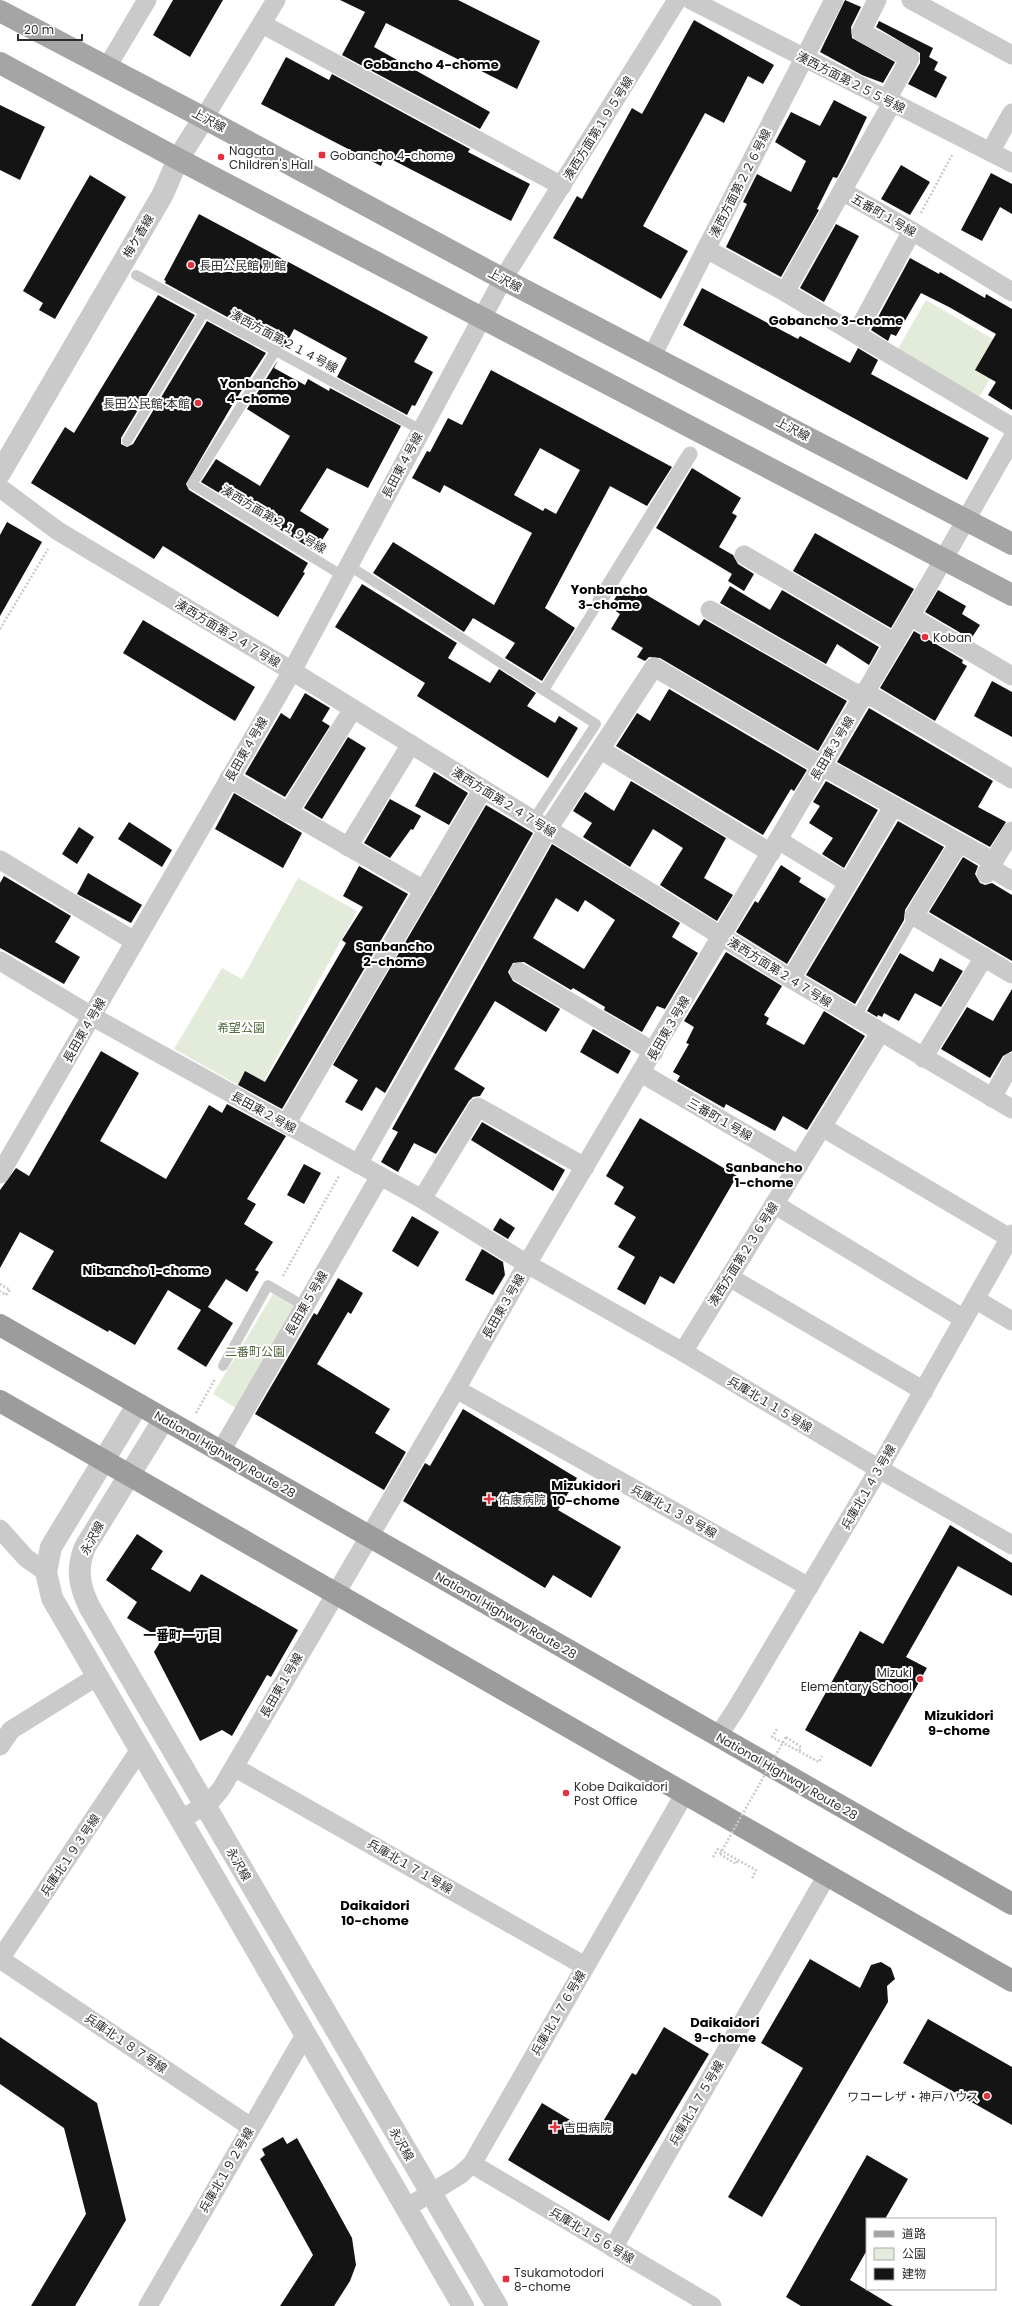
<svg xmlns="http://www.w3.org/2000/svg" width="1012" height="2306" font-family="Poppins,'Noto Sans JP',sans-serif">
<style>
.green{fill:#e3ebda}
.building{fill:#141414;fill-rule:evenodd}
.lines{fill:none;stroke-linecap:round;stroke-linejoin:round}
.path{stroke:#cacaca;stroke-width:2.5;stroke-dasharray:2 2;stroke-linecap:butt}
.service{stroke:#cacaca;stroke-width:10}
.pedestrian{stroke:#cacaca;stroke-width:15}
.minor{stroke:#cacaca;stroke-width:19}
.tertiary{stroke:#cacaca;stroke-width:22}
.primary{stroke:#a5a5a5;stroke-width:22}
.trunk{stroke:#9c9c9c;stroke-width:22}
.path-bridge{stroke:#cacaca;stroke-width:2.5;stroke-dasharray:2 2;stroke-linecap:butt}
.poi-dot{fill:#e3303c;stroke:#fff;stroke-width:1.5}
.labels{text-anchor:middle;dominant-baseline:central;stroke-width:4;stroke-linejoin:round;paint-order:stroke}
.street-label{font-size:12px;fill:#2d2d2d;stroke:#fff}
.poi-label{font-size:12px;fill:#2d2d2d;stroke:#fff;text-anchor:start}
.park-label{font-size:12px;fill:#50683b;stroke:#fff}
.neighbourhood-label{font-size:13px;font-weight:bold;fill:#000;stroke:#fff}
</style>
<rect width="100%" height="100%" fill="#fff"/>
<g class="green">
<polygon points="926,300 1008,348 977,401 895,354"/>
<polygon points="298,878 357,911 256,1095 174,1049 222,968 242,979"/>
<polygon points="273,1294 297,1308 236,1408 213,1394"/>
</g>
<g class="building">
<polygon points="173,0 223,0 190,57 153,35"/>
<polygon points="340,0 458,0 540,41 517,89 386,23 374,47 490,112 480,129 342,55 365,12"/>
<polygon points="845,0 861,7 851,27 852,38 895,62 883,83 862,75 820,52"/>
<polygon points="694,20 774,65 763,84 748,76 724,123 705,113 643,226 688,251 661,299 553,238 577,196 582,199 632,108 642,114"/>
<polygon points="879,21 933,48 929,57 938,62 934,70 947,77 936,98 908,84 920,63 920,53 876,27"/>
<polygon points="286,57 329,80 332,74 470,149 468,152 530,184 511,221 385,156 381,166 261,104"/>
<polygon points="834,100 867,117 845,163 837,178 833,177 817,209 819,210 781,277 726,247 747,204 743,202 757,174 791,192 806,161 775,142 791,112 820,126"/>
<polygon points="0,105 45,127 20,180 0,170"/>
<polygon points="901,165 930,182 910,215 881,199"/>
<polygon points="991,173 1012,184 1012,214 1000,207 982,241 961,230"/>
<polygon points="90,175 126,197 55,319 39,310 43,303 23,291"/>
<polygon points="199,214 428,337 414,362 433,372 415,406 412,405 407,415 337,377 347,358 294,329 284,348 165,283 166,281 164,280"/>
<polygon points="836,224 859,236 824,302 800,288"/>
<polygon points="910,258 939,274 940,272 985,298 986,294 1012,309 1012,410 988,395 996,382 975,370 996,334 949,307 921,293 896,336 891,334 888,341 871,330"/>
<polygon points="702,288 798,339 800,336 850,363 858,348 878,360 871,374 989,438 967,480 683,325"/>
<polygon points="158,295 195,315 121,438 121,444 127,447 133,444 207,321 266,353 234,402 186,484 189,490 308,563 303,572 305,573 278,617 163,546 154,559 31,483 65,427 74,433"/>
<polygon points="278,360 274,368 305,385 308,379 329,391 330,388 401,426 368,488 327,468 300,511 329,529 315,551 201,482 216,459 260,486 290,436 247,409"/>
<path d="M491,370L672,467L647,506L610,486L545,608L575,628L542,681L505,658L515,643L473,618L464,632L373,573L393,542L494,605L532,533L444,485L440,493L412,478L427,451L430,452L448,418L462,425ZM540,448L580,470L556,514L545,508L543,511L514,495Z"/>
<polygon points="692,468 741,498 732,513 737,516 719,547 733,555 738,564 754,574 744,591 728,581 732,574 656,528"/>
<polygon points="7,522 42,542 0,616 0,535"/>
<polygon points="815,533 914,589 891,628 793,571"/>
<polygon points="362,584 457,643 448,658 490,683 499,669 536,693 527,706 555,723 559,716 578,728 548,778 417,696 425,683 335,627"/>
<polygon points="730,586 770,610 782,590 879,647 869,665 837,644 826,664 720,603"/>
<polygon points="621,588 637,597 640,591 699,626 704,619 847,701 818,751 660,658 649,657 645,661 637,657 643,648 611,629 620,614 610,607"/>
<polygon points="938,590 966,606 962,614 980,625 971,639 925,612"/>
<polygon points="143,620 255,687 235,721 123,653"/>
<polygon points="914,631 963,660 962,663 967,666 935,721 880,688"/>
<polygon points="992,681 1012,692 1012,737 974,716"/>
<polygon points="669,689 807,770 794,791 791,789 763,835 616,746 637,713 650,721"/>
<polygon points="305,693 330,708 322,721 330,726 285,797 245,774 281,713 290,719"/>
<polygon points="869,708 993,781 978,807 1006,822 990,847 837,762"/>
<polygon points="348,737 366,748 322,819 304,808"/>
<polygon points="434,772 468,793 449,825 415,806"/>
<polygon points="631,781 726,838 704,878 733,895 717,921 660,885 683,848 653,829 630,867 583,837 592,823 573,811 585,792 614,811"/>
<polygon points="826,781 878,810 844,868 822,854 833,838 809,823 820,806 813,802"/>
<polygon points="234,793 302,833 283,868 215,829"/>
<polygon points="390,799 421,816 413,830 411,829 390,858 364,843"/>
<polygon points="486,805 533,833 385,1093 376,1087 362,1111 345,1102 358,1080 333,1065"/>
<polygon points="898,821 944,847 905,910 904,920 855,1004 806,975"/>
<polygon points="129,822 172,850 162,867 118,839"/>
<polygon points="79,827 94,837 77,864 62,854"/>
<path d="M552,844L680,923L672,937L698,953L665,1009L657,1006L642,1032L604,1010L605,1007L573,988L571,990L524,962L513,963L508,972L513,981L560,1009L546,1032L495,1001L454,1069L485,1088L480,1096L473,1097L469,1101L436,1154L414,1143L398,1172L381,1162L398,1132L392,1129ZM556,898L578,912L585,900L615,920L584,969L533,938Z"/>
<polygon points="963,857 978,866 975,874 980,883 985,885 992,883 1012,895 1012,961 929,912"/>
<polygon points="781,865 801,878 799,882 826,899 787,964 736,932 755,901 758,903"/>
<polygon points="359,866 408,894 282,1109 238,1085 245,1071 265,1082 346,943 342,940 363,907 343,896"/>
<polygon points="88,873 142,905 131,923 77,894"/>
<polygon points="4,876 71,916 55,942 80,957 64,984 0,948 0,883"/>
<polygon points="726,952 782,986 764,1015 769,1018 766,1024 804,1045 824,1011 865,1036 807,1130 783,1116 775,1131 726,1104 724,1108 677,1081 680,1076 673,1072 689,1044 686,1043 694,1027 684,1021"/>
<polygon points="900,953 933,972 940,958 963,971 941,1007 915,993 899,1021 884,1013 882,1017 878,1015 877,1017 867,1011"/>
<polygon points="1012,989 1012,1051 1003,1056 990,1078 941,1049 967,1007 993,1021"/>
<polygon points="593,1029 631,1051 618,1074 580,1052"/>
<polygon points="101,1051 139,1073 100,1141 166,1179 209,1105 222,1113 227,1104 286,1136 247,1199 256,1204 244,1224 273,1242 255,1270 259,1272 247,1292 226,1279 208,1307 233,1323 206,1367 177,1349 201,1310 168,1290 135,1345 109,1330 108,1332 32,1289 54,1251 20,1232 0,1268 0,1190 16,1168 29,1176"/>
<polygon points="640,1118 737,1176 674,1284 660,1276 645,1305 617,1289 635,1257 618,1247 636,1217 614,1204 624,1187 606,1176"/>
<polygon points="482,1122 565,1170 553,1191 471,1140"/>
<polygon points="304,1164 321,1173 304,1204 287,1195"/>
<polygon points="412,1216 439,1232 418,1267 392,1251"/>
<polygon points="500,1218 515,1228 508,1239 493,1230"/>
<polygon points="482,1249 503,1262 505,1275 493,1295 465,1280"/>
<polygon points="338,1278 363,1293 351,1314 348,1312 317,1364 390,1409 375,1433 406,1452 384,1490 255,1414 314,1313 317,1315"/>
<polygon points="463,1409 577,1478 558,1510 621,1547 591,1598 553,1575 545,1588 403,1501 425,1463 430,1466"/>
<polygon points="950,1525 1012,1563 1012,1596 958,1566 906,1657 927,1668 871,1767 805,1730 860,1631 883,1644"/>
<polygon points="137,1534 163,1551 151,1569 190,1592 201,1574 298,1630 271,1677 267,1675 232,1736 222,1730 200,1741 154,1652 162,1639 127,1618 137,1602 106,1580"/>
<polygon points="810,1959 860,1988 871,1965 881,1962 891,1968 895,1979 887,1986 888,2002 762,2217 728,2197 803,2068 761,2043"/>
<polygon points="928,2019 1012,2067 1012,2125 903,2063"/>
<polygon points="664,2027 709,2054 609,2221 508,2160 542,2103 595,2135 632,2073 636,2075"/>
<polygon points="0,2037 97,2103 126,2220 75,2306 31,2306 86,2214 64,2128 0,2084"/>
<polygon points="283,2137 287,2144 297,2138 352,2238 356,2265 350,2281 334,2306 280,2306 313,2255 260,2159 265,2155 262,2149"/>
<polygon points="867,2155 908,2179 885,2219 867,2219 867,2250 850,2280 893,2306 801,2306 786,2297"/>
</g>
<g class="lines">
<g class="path">
<polyline points="921,213 952,155"/>
<polyline points="0,629 48,549"/>
<polyline points="283,1276 339,1176"/>
<polyline points="0,1284 10,1290 6,1295 0,1291"/>
<polyline points="196,1413 215,1379"/>
<polyline points="777,1729 772,1737 819,1762 822,1756"/>
<polyline points="786,1737 801,1747 799,1751"/>
<polyline points="720,1854 736,1864 738,1860"/>
<polyline points="713,1857 718,1849 756,1870 752,1879"/>
</g>
<g class="service">
<polyline points="136,275 421,430"/>
<polyline points="276,350 192,484 343,576"/>
<polyline points="127,441 203,314"/>
<polyline points="348,565 596,724 533,820"/>
<polyline points="544,690 600,600"/>
<polyline points="855,1018 914,916"/>
<polyline points="223,1366 268,1285 304,1306"/>
</g>
<polyline class="pedestrian" points="600,600 690,454"/>
<g class="minor">
<polyline points="691,0 1012,163"/>
<polyline points="834,0 706,249 785,292 1012,427"/>
<polyline points="877,0 861,32 910,58 891,92 892,103 842,191 912,231 1012,292"/>
<polyline points="911,0 1012,55"/>
<polyline points="262,24 562,186"/>
<polyline points="107,67 147,0"/>
<polyline points="204,118 276,0"/>
<polyline points="990,152 1012,113"/>
<polyline points="785,292 842,191"/>
<polyline points="856,334 912,231"/>
<polyline points="652,356 706,249"/>
<polyline points="0,488 58,531 292,671 791,979 1012,1109"/>
<polyline points="744,555 895,643"/>
<polyline points="710,610 853,692 875,698 1012,779"/>
<polyline points="910,616 1012,676"/>
<polyline points="601,750 771,853"/>
<polyline points="229,778 424,890"/>
<polyline points="288,813 353,709"/>
<polyline points="778,840 847,882"/>
<polyline points="959,843 914,916 1012,974"/>
<polyline points="348,847 411,744"/>
<polyline points="0,860 134,941"/>
<polyline points="991,868 1012,881"/>
<polyline points="986,874 1012,831"/>
<polyline points="0,961 93,1017 422,1199 527,1264 683,1352 879,1469 1012,1545"/>
<polyline points="519,972 654,1052"/>
<polyline points="791,979 893,807"/>
<polyline points="923,1058 984,957"/>
<polyline points="641,1073 799,1165"/>
<polyline points="992,1098 1012,1062"/>
<polyline points="286,1124 483,789"/>
<polyline points="822,1127 1010,1238"/>
<polyline points="358,1164 548,829 654,667 822,766 994,862"/>
<polyline points="0,1174 292,671 503,279 677,0"/>
<polyline points="422,1199 478,1107 585,1167"/>
<polyline points="774,1204 964,1319"/>
<polyline points="729,1277 924,1391"/>
<polyline points="975,1299 1012,1321"/>
<polyline points="683,1352 880,1033"/>
<polyline points="456,1389 809,1587"/>
<polyline points="221,1451 380,1176"/>
<polyline points="0,1529 26,1558 46,1572"/>
<polyline points="718,1736 736,1709 879,1469 1012,1234"/>
<polyline points="0,1746 11,1730 96,1677"/>
<polyline points="234,1767 585,1966"/>
<polyline points="180,1820 209,1803 221,1789 456,1389 527,1264 931,581 1012,439"/>
<polyline points="0,1959 251,2127"/>
<polyline points="0,1959 139,1751"/>
<polyline points="472,2164 712,2306"/>
<polyline points="406,2208 460,2175 472,2164 685,1793"/>
<polyline points="613,2248 827,1875"/>
<polyline points="148,2306 305,2035"/>
</g>
<g class="tertiary">
<polyline points="0,473 163,194 178,159 204,118"/>
<polyline points="138,1404 51,1547 46,1572 52,1598 463,2306"/>
<path d="M164,1419L85,1547C76,1569 79,1586 90,1608L497,2306"/>
</g>
<g class="primary">
<polyline points="0,11 204,118 503,279 1012,544"/>
<polyline points="0,63 178,159 1012,595"/>
</g>
<g class="trunk">
<polyline points="0,1325 1012,1904"/>
<polyline points="0,1401 1012,1981"/>
</g>
<polyline class="path-bridge" points="720,1854 786,1737"/>
</g>
<g class="poi-dot">
<rect x="318" y="151" width="8" height="8" rx="2"/>
<circle cx="221" cy="157" r="4"/>
<circle cx="191" cy="265" r="4"/>
<circle cx="198" cy="403" r="4"/>
<circle cx="925" cy="637" r="4"/>
<path d="M487 1493h4v4h4v4h-4v4h-4v-4h-4v-4h4z"/>
<circle cx="920" cy="1679" r="4"/>
<circle cx="566" cy="1793" r="4"/>
<circle cx="987" cy="2096" r="4"/>
<path d="M553 2121h4v4h4v4h-4v4h-4v-4h-4v-4h4z"/>
<rect x="502" y="2275" width="8" height="8" rx="2"/>
</g>
<g class="labels">
<g class="street-label">
<text transform="translate(851 82) rotate(27)">湊西方面第２５５号線</text>
<text transform="translate(209 120) rotate(28)">上沢線</text>
<text transform="translate(598 128) rotate(-58)">湊西方面第１９５号線</text>
<text transform="translate(740 183) rotate(-63)">湊西方面第２２６号線</text>
<text transform="translate(884 215) rotate(30)">五番町１号線</text>
<text transform="translate(138 236) rotate(-59)">梅ケ香線</text>
<text transform="translate(505 280) rotate(28)">上沢線</text>
<text transform="translate(284 341) rotate(28)">湊西方面第２１４号線</text>
<text transform="translate(793 429) rotate(27)">上沢線</text>
<text transform="translate(402 465) rotate(-62)">長田東４号線</text>
<text transform="translate(274 519) rotate(31)">湊西方面第２１９号線</text>
<text transform="translate(228 633) rotate(31)">湊西方面第２４７号線</text>
<text transform="translate(832 748) rotate(-59)">長田東３号線</text>
<text transform="translate(246 749) rotate(-60)">長田東４号線</text>
<text transform="translate(504 802) rotate(32)">湊西方面第２４７号線</text>
<text transform="translate(780 972) rotate(32)">湊西方面第２４７号線</text>
<text transform="translate(668 1028) rotate(-60)">長田東３号線</text>
<text transform="translate(84 1030) rotate(-60)">長田東４号線</text>
<text transform="translate(264 1112) rotate(29)">長田東２号線</text>
<text transform="translate(720 1119) rotate(30)">三番町１号線</text>
<text transform="translate(743 1254) rotate(-58)">湊西方面第２３６号線</text>
<text transform="translate(306 1303) rotate(-60)">長田東５号線</text>
<text transform="translate(503 1306) rotate(-60)">長田東３号線</text>
<text transform="translate(770 1404) rotate(31)">兵庫北１１５号線</text>
<text transform="translate(225 1454) rotate(30)">National Highway Route 28</text>
<text transform="translate(868 1487) rotate(-60)">兵庫北１４３号線</text>
<text transform="translate(674 1511) rotate(29)">兵庫北１３８号線</text>
<text transform="translate(92 1538) rotate(-62)">永沢線</text>
<text transform="translate(506 1615) rotate(30)">National Highway Route 28</text>
<text transform="translate(281 1685) rotate(-60)">長田東１号線</text>
<text transform="translate(787 1776) rotate(30)">National Highway Route 28</text>
<text transform="translate(70 1855) rotate(-56)">兵庫北１９３号線</text>
<text transform="translate(239 1864) rotate(60)">永沢線</text>
<text transform="translate(410 1866) rotate(30)">兵庫北１７１号線</text>
<text transform="translate(558 2013) rotate(-60)">兵庫北１７６号線</text>
<text transform="translate(126 2043) rotate(34)">兵庫北１８７号線</text>
<text transform="translate(696 2103) rotate(-60)">兵庫北１７５号線</text>
<text transform="translate(402 2144) rotate(60)">永沢線</text>
<text transform="translate(226 2170) rotate(-60)">兵庫北１９２号線</text>
<text transform="translate(592 2235) rotate(31)">兵庫北１５６号線</text>
</g>
<g class="poi-label">
<text x="229" y="150">Nagata<tspan x="229" dy="14">Children's Hall</tspan></text>
<text x="330" y="155">Gobancho 4-chome</text>
<text x="199" y="265">長田公民館 別館</text>
<text x="190" y="403" text-anchor="end">長田公民館 本館</text>
<text x="933" y="637">Koban</text>
<text x="498" y="1499">佑康病院</text>
<text x="912" y="1672" text-anchor="end">Mizuki<tspan x="912" dy="14">Elementary School</tspan></text>
<text x="574" y="1786">Kobe Daikaidori<tspan x="574" dy="14">Post Office</tspan></text>
<text x="979" y="2096" text-anchor="end">ワコーレザ・神戸ハウス</text>
<text x="564" y="2127">吉田病院</text>
<text x="514" y="2272">Tsukamotodori<tspan x="514" dy="14">8-chome</tspan></text>
</g>
<g class="park-label">
<text x="241" y="1027">希望公園</text>
<text x="255" y="1351">二番町公園</text>
</g>
<g class="neighbourhood-label">
<text x="431" y="64">Gobancho 4-chome</text>
<text x="836" y="320">Gobancho 3-chome</text>
<text x="258" y="383">Yonbancho<tspan x="258" dy="15">4-chome</tspan></text>
<text x="609" y="589">Yonbancho<tspan x="609" dy="15">3-chome</tspan></text>
<text x="394" y="946">Sanbancho<tspan x="394" dy="15">2-chome</tspan></text>
<text x="764" y="1167">Sanbancho<tspan x="764" dy="15">1-chome</tspan></text>
<text x="146" y="1270">Nibancho 1-chome</text>
<text x="586" y="1485">Mizukidori<tspan x="586" dy="15">10-chome</tspan></text>
<text x="182" y="1635">一番町一丁目</text>
<text x="959" y="1715">Mizukidori<tspan x="959" dy="15">9-chome</tspan></text>
<text x="375" y="1905">Daikaidori<tspan x="375" dy="15">10-chome</tspan></text>
<text x="725" y="2022">Daikaidori<tspan x="725" dy="15">9-chome</tspan></text>
</g>
</g>
<rect x="866" y="2218" width="130" height="72" fill="#ffffff" stroke="#ababab"/>
<rect x="874" y="2231" width="20" height="6" fill="#a5a5a5" stroke="#ababab"/>
<text x="902" y="2238" font-size="12" fill="#2d2d2d">道路</text>
<rect x="874" y="2248" width="20" height="12" fill="#e3ebda" stroke="#ababab"/>
<text x="902" y="2258" font-size="12" fill="#2d2d2d">公園</text>
<rect x="874" y="2268" width="20" height="12" fill="#141414" stroke="#ababab"/>
<text x="902" y="2278" font-size="12" fill="#2d2d2d">建物</text>
<path d="M18 34v6h64v-6" fill="none" stroke="#2d2d2d" stroke-width="2"/>
<text x="24" y="34" font-size="12" fill="#2d2d2d" stroke="#ffffff" stroke-width="3" paint-order="stroke">20 m</text>
</svg>
